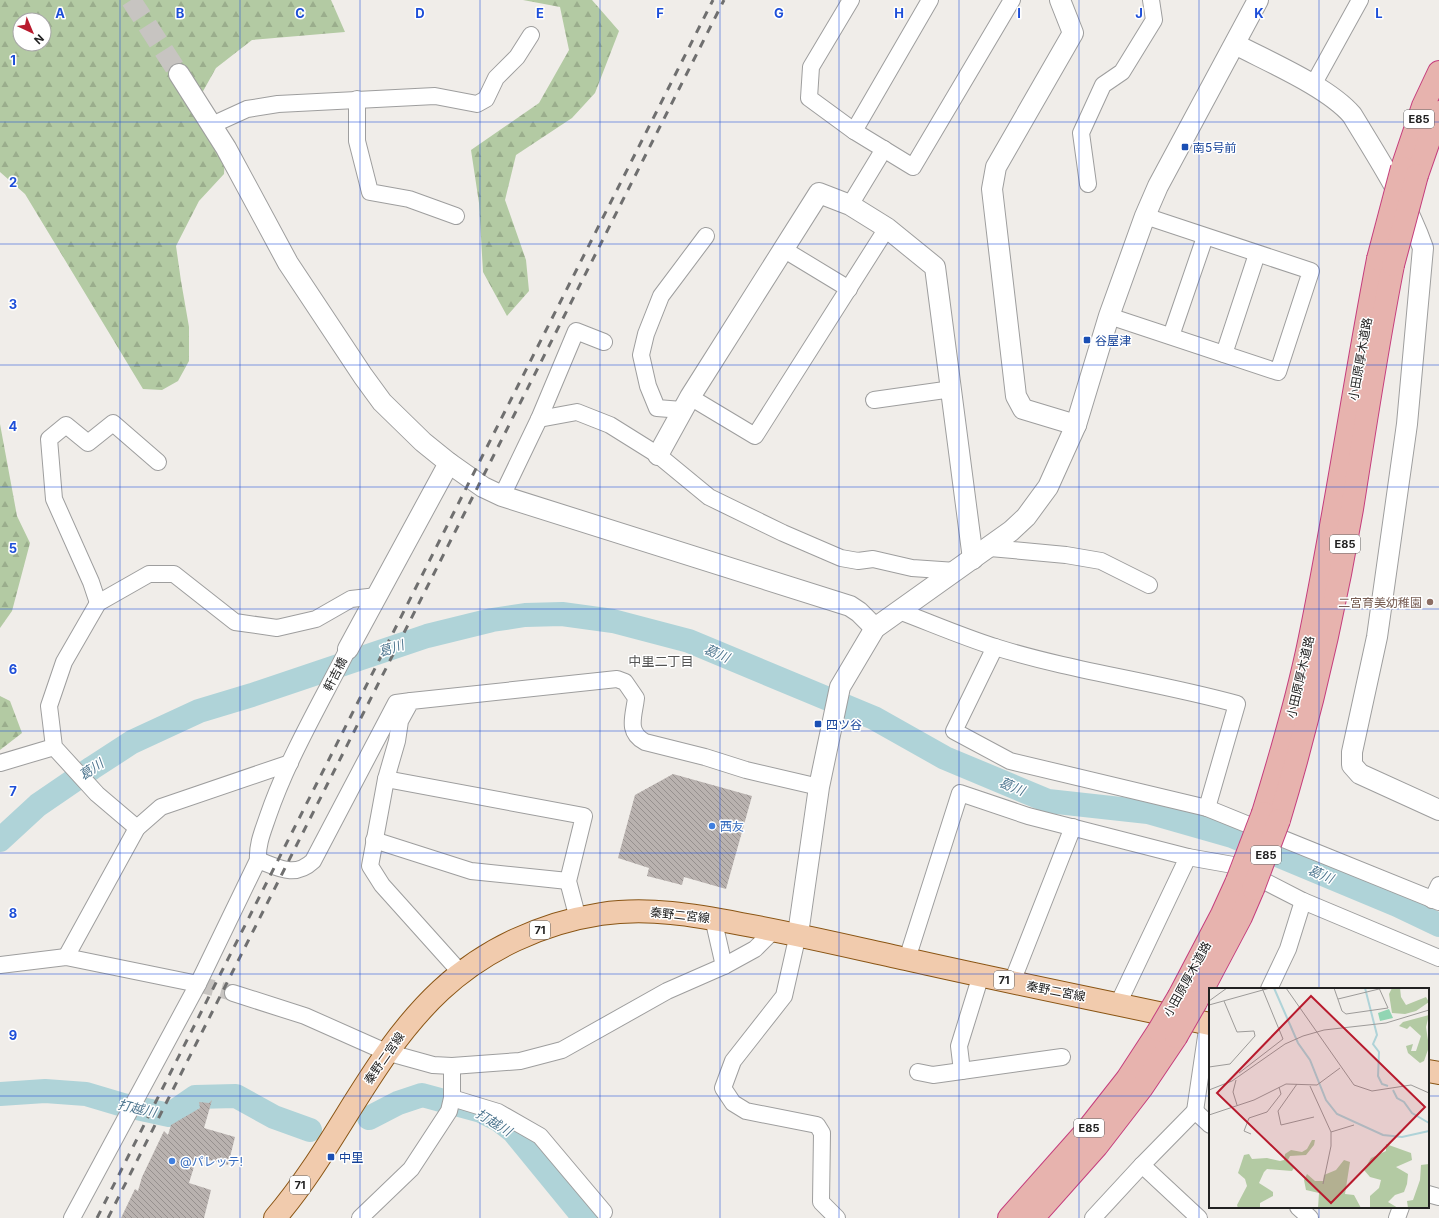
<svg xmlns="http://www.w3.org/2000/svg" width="1439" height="1218" font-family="Inter,'Noto Sans JP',sans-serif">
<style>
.forest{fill:url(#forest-firs);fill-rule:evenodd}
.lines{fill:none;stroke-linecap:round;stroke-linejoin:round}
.river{stroke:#afd3d8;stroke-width:24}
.building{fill:url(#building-back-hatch)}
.minor-tunnel{stroke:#c7c4c1;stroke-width:16;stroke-dasharray:16 8;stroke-linecap:butt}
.tertiary-tunnel{stroke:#c7c4c1;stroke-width:20;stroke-dasharray:20 10;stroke-linecap:butt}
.minor-casing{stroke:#9e9e9e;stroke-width:18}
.tertiary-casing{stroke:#9e9e9e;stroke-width:22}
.primary-casing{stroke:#8a5514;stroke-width:24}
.trunk-casing{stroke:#c53e7d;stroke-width:24}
.minor{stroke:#fff;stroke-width:16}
.tertiary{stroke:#fff;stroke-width:20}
.primary{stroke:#f1cbad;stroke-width:22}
.trunk{stroke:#e7b3ae;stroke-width:22}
.rail{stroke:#6f6f6f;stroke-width:3;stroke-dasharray:8 8;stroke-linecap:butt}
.trunk-bridge-casing{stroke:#c53e7d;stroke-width:24;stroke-linecap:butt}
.trunk-bridge{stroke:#e7b3ae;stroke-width:22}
.grid{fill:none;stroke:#1d4ed8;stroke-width:1;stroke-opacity:0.55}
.transit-dot{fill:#1a4fb4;stroke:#fff;stroke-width:1.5}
.education-dot{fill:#8d6e63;stroke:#fff;stroke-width:1.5}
.shop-dot{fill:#3f7fe0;stroke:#fff;stroke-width:1.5}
.labels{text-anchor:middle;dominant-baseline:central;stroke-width:3;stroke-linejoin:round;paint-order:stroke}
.shield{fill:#fff;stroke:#646464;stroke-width:1}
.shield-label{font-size:11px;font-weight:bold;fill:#212121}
.transit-label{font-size:12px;fill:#164399;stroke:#fff;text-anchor:start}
.street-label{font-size:12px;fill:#212121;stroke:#fff}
.education-label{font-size:12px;fill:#785e54;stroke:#fff;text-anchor:end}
.shop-label{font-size:12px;fill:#366cbe;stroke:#fff;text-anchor:start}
.water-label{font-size:13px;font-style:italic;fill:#4e768f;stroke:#fff}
.neighbourhood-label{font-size:13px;fill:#545454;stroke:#fff}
.inset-river{fill:none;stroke:#afd3d8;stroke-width:2}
.inset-road{fill:none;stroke:#9d9b99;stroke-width:1}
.view{fill:#b81a2d;fill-opacity:0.15;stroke:#b81a2d;stroke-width:2}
.inset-edge{fill:none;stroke:#212121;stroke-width:2}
.grid-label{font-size:13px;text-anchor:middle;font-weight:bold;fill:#1d4ed8;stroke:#fff;stroke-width:3;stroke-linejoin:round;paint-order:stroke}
</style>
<defs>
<pattern id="forest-firs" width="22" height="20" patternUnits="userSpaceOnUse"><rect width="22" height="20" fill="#b3caa3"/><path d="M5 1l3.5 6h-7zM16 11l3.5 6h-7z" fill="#9aad8c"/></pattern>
<pattern id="building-back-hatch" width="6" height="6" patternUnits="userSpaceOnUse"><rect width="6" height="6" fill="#b9b2af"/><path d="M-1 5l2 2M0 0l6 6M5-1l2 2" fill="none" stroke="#96908e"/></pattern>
</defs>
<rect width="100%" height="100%" fill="#f0ede9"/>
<g class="forest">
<path d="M0,0H331L345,32L252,40L216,68L202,93L226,137L224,174L199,201L176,246L181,281L189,327V361L178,381L162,390L143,389L25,194L0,172ZM20,20H44V44H20Z"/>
<polygon points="523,0 592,0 619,31 595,93 572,118 516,155 505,200 526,260 529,291 507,316 483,272 479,203 471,150 539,103 569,50 560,7"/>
<polygon points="0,424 17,516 30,543 12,611 0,628"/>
<polygon points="0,696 10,701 22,733 0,750"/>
</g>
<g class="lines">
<g class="river">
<polyline points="0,840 38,805 92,768 132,742 199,711 252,695 427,636 492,620 525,615 562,614 613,621 689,641 874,718 945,758 1048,801 1148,812 1232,836 1397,905 1439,925"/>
<polyline points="0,1094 45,1091 86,1094 123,1105 169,1115 195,1097 236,1096 274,1117 310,1130"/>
<polyline points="369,1118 398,1103 422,1095 481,1111 499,1120 513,1131 581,1214 588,1218"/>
</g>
</g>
<g class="building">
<polygon points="673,774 752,796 726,889 684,877 682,885 647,876 649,868 618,858 635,795"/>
<polygon points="212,1100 204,1128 235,1137 228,1165 197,1157 189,1183 211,1190 204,1218 121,1218 135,1189 138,1191 142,1177 164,1131 168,1135 171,1125 200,1108 199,1102 209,1103"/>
</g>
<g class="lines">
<polyline class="minor-tunnel" points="198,984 233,993"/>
<polyline class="tertiary-tunnel" points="131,0 179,74"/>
<defs>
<g id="minor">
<polyline points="851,0 811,67 809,98 854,131 913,167 1012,0"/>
<polyline points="1313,85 1360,0"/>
<polyline points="357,99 357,141 370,192 409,199 456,216"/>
<polyline points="212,125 247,109 278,104 435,96 477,104 486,99 496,78 517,57 531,35"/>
<polyline points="854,131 930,0"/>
<polyline points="1088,184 1081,133 1103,85 1122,72 1154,20 1151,0"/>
<polyline points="850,205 884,149"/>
<polyline points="783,249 849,289"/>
<polyline points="1109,316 1278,372 1311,271 1145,216"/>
<polyline points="1171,336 1205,237"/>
<polyline points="1224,354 1257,254"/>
<polyline points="690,397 755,436 887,228"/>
<polyline points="874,400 952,389"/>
<polyline points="682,410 657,408 648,386 641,355 646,334 661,296 706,236"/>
<polyline points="539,419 577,412 610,425 658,455 709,497 783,533 841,558 858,561 873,559 912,568 956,571"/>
<polyline points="502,496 539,419 576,331 604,342"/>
<polyline points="990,548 1066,555 1101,561 1149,585"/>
<polyline points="98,603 91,582 54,499 49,439 66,425 88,443 113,423 158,462"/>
<path d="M899,611C931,623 963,637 995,647C1075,672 1158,682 1237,704L1207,808"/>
<polyline points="995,647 954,731 1010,761 1207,808 1439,902"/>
<polyline points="0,763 54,747"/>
<polyline points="386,779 584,816 568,881 578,919"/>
<polyline points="137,828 97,794 54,747 49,706 64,662 98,603 149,574 174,574 235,622 277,628 316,619 351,599 377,596"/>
<polyline points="374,840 471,871 568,881"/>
<polyline points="1188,857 1233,865 1303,901 1439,958"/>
<path d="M258,860C279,868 295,878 313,861L396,703L411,701"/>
<polyline points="1432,900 1439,885"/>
<polyline points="713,918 724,966"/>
<polyline points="798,934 784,996 733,1061 723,1088 733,1103 746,1111 817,1125 822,1133 821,1202 837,1218"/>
<polyline points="66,957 137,828 161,807 290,763"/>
<polyline points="907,959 960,793 1028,816 1188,857 1118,1004"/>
<path d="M0,965L66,957L198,984L258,860C257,844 263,831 268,816C288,758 320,704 348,649"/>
<path d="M461,973L382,885L370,866L386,779L397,741L400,721L411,701L617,679L625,682L636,698C634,716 626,732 645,742L705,757L746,770L819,787"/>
<polyline points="1012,982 1073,827"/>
<polyline points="1269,989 1288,949 1303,901"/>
<polyline points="233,993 305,1016 386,1052 433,1065 452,1066 520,1061 562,1050 667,991 724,966 755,949 774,930"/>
<polyline points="962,1071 959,1046 981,975"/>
<polyline points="918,1072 933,1075 1062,1057"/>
<polyline points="452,1098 498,1112 540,1136 604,1212"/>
<polyline points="1195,1111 1208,1023"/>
<polyline points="1428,1194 1439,1197"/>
<polyline points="1298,1207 1310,1218"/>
<polyline points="72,1218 198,984"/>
<polyline points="360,1218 411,1169 449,1111 452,1098 452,1066"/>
<polyline points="1093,1218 1142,1165"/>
<polyline points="1199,1218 1142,1165 1195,1111 1210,1125"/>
<polyline points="1397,1218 1401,1207"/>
</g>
<g id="tertiary">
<polyline points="1060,0 1073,33 996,167 992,189 1016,396 1023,409 1076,425"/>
<path d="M1235,44C1269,62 1328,87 1352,115C1378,158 1406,200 1423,248L1407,424L1377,637L1352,752V765L1360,774L1439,810"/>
<polyline points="179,74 226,148 288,263 363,376 382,402 423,442 449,463 483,487 502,496 850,606 859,612 875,628"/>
<polyline points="658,455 690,397 819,193 850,205 887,228 935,267 973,559"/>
<polyline points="348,649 449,463"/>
<polyline points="798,934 819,787 840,687 875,628 1011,531 1026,517 1048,487 1076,425 1109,316 1145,216 1158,186 1258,0"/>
</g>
<g id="primary">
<polyline points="1428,1071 1439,1073"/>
<path d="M275,1218C337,1146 371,1055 441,990C485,949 542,923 601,914C648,907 695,915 741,924C797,934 851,947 906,959C1007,982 1109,1002 1210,1024"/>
</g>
<g id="trunk">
<polyline points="1402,168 1423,106 1439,72"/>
<polyline points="1417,175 1439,112"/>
<path d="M1263,813C1280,758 1296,703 1308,647C1335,518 1353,388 1378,259"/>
<path d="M1279,820C1310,718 1334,614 1352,509C1365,427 1377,346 1393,265"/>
<polyline points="1179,996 1222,914 1237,881"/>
<polyline points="1196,1002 1241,917 1253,889"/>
<polyline points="1009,1218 1087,1130 1127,1079 1159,1030"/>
<polyline points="1033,1218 1097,1146 1141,1089 1176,1037"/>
</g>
</defs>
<use href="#minor" class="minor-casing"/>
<use href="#tertiary" class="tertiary-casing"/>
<use href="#primary" class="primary-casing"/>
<use href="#trunk" class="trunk-casing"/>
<use href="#minor" class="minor"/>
<use href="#tertiary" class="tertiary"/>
<use href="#primary" class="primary"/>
<use href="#trunk" class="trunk"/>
<g class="rail">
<polyline points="97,1218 713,0"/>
<polyline points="108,1218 724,0"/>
</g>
<defs>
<g id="trunk-bridge">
<polyline points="1378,259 1402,168"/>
<polyline points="1393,265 1417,175"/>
<polyline points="1237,881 1263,813"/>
<polyline points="1253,889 1279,820"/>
<polyline points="1159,1030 1179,996"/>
<polyline points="1176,1037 1196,1002"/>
</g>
</defs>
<use href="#trunk-bridge" class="trunk-bridge-casing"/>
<use href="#trunk-bridge" class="trunk-bridge"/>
</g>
<path class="grid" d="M120,0V1218M240,0V1218M360,0V1218M480,0V1218M600,0V1218M720,0V1218M839,0V1218M959,0V1218M1079,0V1218M1199,0V1218M1319,0V989M0,122H1439M0,244H1439M0,365H1439M0,487H1439M0,609H1439M0,731H1439M0,853H1439M0,974H1439M0,1096H1210M1428,1096H1439M1319,1207V1218"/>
<g class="transit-dot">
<rect x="1181" y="143" width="8" height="8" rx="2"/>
<rect x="1083" y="336" width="8" height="8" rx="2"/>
<rect x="814" y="720" width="8" height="8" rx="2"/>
<rect x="327" y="1153" width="8" height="8" rx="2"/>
</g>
<circle class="education-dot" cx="1430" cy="602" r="4"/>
<g class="shop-dot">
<circle cx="712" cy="826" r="4"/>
<circle cx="172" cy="1161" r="4"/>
</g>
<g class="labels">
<g class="shield">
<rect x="1404" y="110" width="30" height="18" rx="3"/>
<rect x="1330" y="535" width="30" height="18" rx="3"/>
<rect x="1251" y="846" width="30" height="18" rx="3"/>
<rect x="530" y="921" width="20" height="18" rx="3"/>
<rect x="994" y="971" width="20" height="18" rx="3"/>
<rect x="1074" y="1119" width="30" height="18" rx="3"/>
<rect x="290" y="1176" width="20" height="18" rx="3"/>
</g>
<g class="shield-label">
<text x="1419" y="119">E85</text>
<text x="1345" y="544">E85</text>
<text x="1266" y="855">E85</text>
<text x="540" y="930">71</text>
<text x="1004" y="980">71</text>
<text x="1089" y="1128">E85</text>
<text x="300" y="1185">71</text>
</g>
<g class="transit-label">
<text x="1193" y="147">南5号前</text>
<text x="1095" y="340">谷屋津</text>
<text x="826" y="724">四ツ谷</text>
<text x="339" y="1157">中里</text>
</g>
<g class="street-label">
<text transform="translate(1360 359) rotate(-80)">小田原厚木道路</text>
<text transform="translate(335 674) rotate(-63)">軒吉橋</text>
<text transform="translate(1300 677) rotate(-77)">小田原厚木道路</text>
<text transform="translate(680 915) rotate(6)">秦野二宮線</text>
<text transform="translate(1187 979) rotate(-61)">小田原厚木道路</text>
<text transform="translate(1056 991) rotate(11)">秦野二宮線</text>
<text transform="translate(384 1058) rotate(-55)">秦野二宮線</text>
</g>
<g class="education-label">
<text x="1422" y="602">二宮育美幼稚園</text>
</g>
<g class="shop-label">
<text x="720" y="826">西友</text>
<text x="180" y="1161">@パレッテ!</text>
</g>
<g class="water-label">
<text transform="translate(391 648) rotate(-18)">葛川</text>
<text transform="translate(717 653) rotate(23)">葛川</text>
<text transform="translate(91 769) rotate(-34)">葛川</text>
<text transform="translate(1012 786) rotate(22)">葛川</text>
<text transform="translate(1321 874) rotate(23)">葛川</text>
<text transform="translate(137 1108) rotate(13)">打越川</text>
<text transform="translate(494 1122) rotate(31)">打越川</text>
</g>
<g class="neighbourhood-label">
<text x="661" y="661">中里二丁目</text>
</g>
</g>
<g transform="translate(1209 988)">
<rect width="220" height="220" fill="#f0ede9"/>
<path d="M183,0H191L192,9L197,17L217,9L220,14L207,23L196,26L183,25L180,6ZM220,27L217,39L220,59L215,73L211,75L199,65L197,58L204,56L202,63H207L212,48L201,38L198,41L190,38L194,34ZM103,152H106L105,157L97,167L81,168L79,172L85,180L83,183L58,181L55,184L50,195L64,204V208L51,215V220H29L28,217L38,198L36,191L29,185L35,167L40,166L43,171L58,170L71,173L75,172L76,166L82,162L93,164L98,161ZM177,156L202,165L203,172L187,179L199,186L198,196L195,204L186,207L179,214L189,220H161V208L170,200L172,192L161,189L155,182L162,170L177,163ZM135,172L141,174L136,206L145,207L152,220H109L110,205L97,202L95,192L98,186L106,193H114L115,187L127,182ZM220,176V220H199L198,213L204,212L211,192L212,177Z" fill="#b3caa3"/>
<path d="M180,21L184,30L171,33L169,25Z" fill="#91d5b3"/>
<path class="inset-river" d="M65,0L89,55L101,72L117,112L128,126L174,147L193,149L220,143M156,0L168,47L164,56L170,64L169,88L173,96L179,98M184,102L188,110L195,114L203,125L220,135"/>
<path class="inset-road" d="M77,0L145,97L163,103L202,97L220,105M125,0L133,23L137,26L179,20L170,0M129,11L170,1M0,13L18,0M0,17L61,0M0,79L21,76L46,48L45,43L28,44L15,13M30,85L74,51L53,0M27,92L24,104L28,117M88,96L69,123L72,137L105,129M101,98L122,144V158L114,196M0,102L23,93L76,56L94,48L115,42L177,35L220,22M0,127L45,112L77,96L108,97L131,80M0,133V148M122,144L145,137M42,146L35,143L40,130L58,124L72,106L70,99"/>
<path class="view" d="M102,8L216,119L122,215L8,105Z"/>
<rect width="220" height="220" class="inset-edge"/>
</g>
<g class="grid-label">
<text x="60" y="18">A</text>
<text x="180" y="18">B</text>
<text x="300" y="18">C</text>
<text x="420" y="18">D</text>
<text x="540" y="18">E</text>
<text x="660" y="18">F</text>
<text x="779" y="18">G</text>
<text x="899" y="18">H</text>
<text x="1019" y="18">I</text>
<text x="1139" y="18">J</text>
<text x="1259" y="18">K</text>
<text x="1379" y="18">L</text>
<text x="13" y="65">1</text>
<text x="13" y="187">2</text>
<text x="13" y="309">3</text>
<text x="13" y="431">4</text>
<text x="13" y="553">5</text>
<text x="13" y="674">6</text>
<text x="13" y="796">7</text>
<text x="13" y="918">8</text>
<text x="13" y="1040">9</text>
</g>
<g transform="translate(32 32) rotate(136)"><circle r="19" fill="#ffffff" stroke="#a6a6a6"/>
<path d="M0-3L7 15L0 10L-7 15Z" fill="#b81a2d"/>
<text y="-6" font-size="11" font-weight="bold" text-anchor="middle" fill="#212121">N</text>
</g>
</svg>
